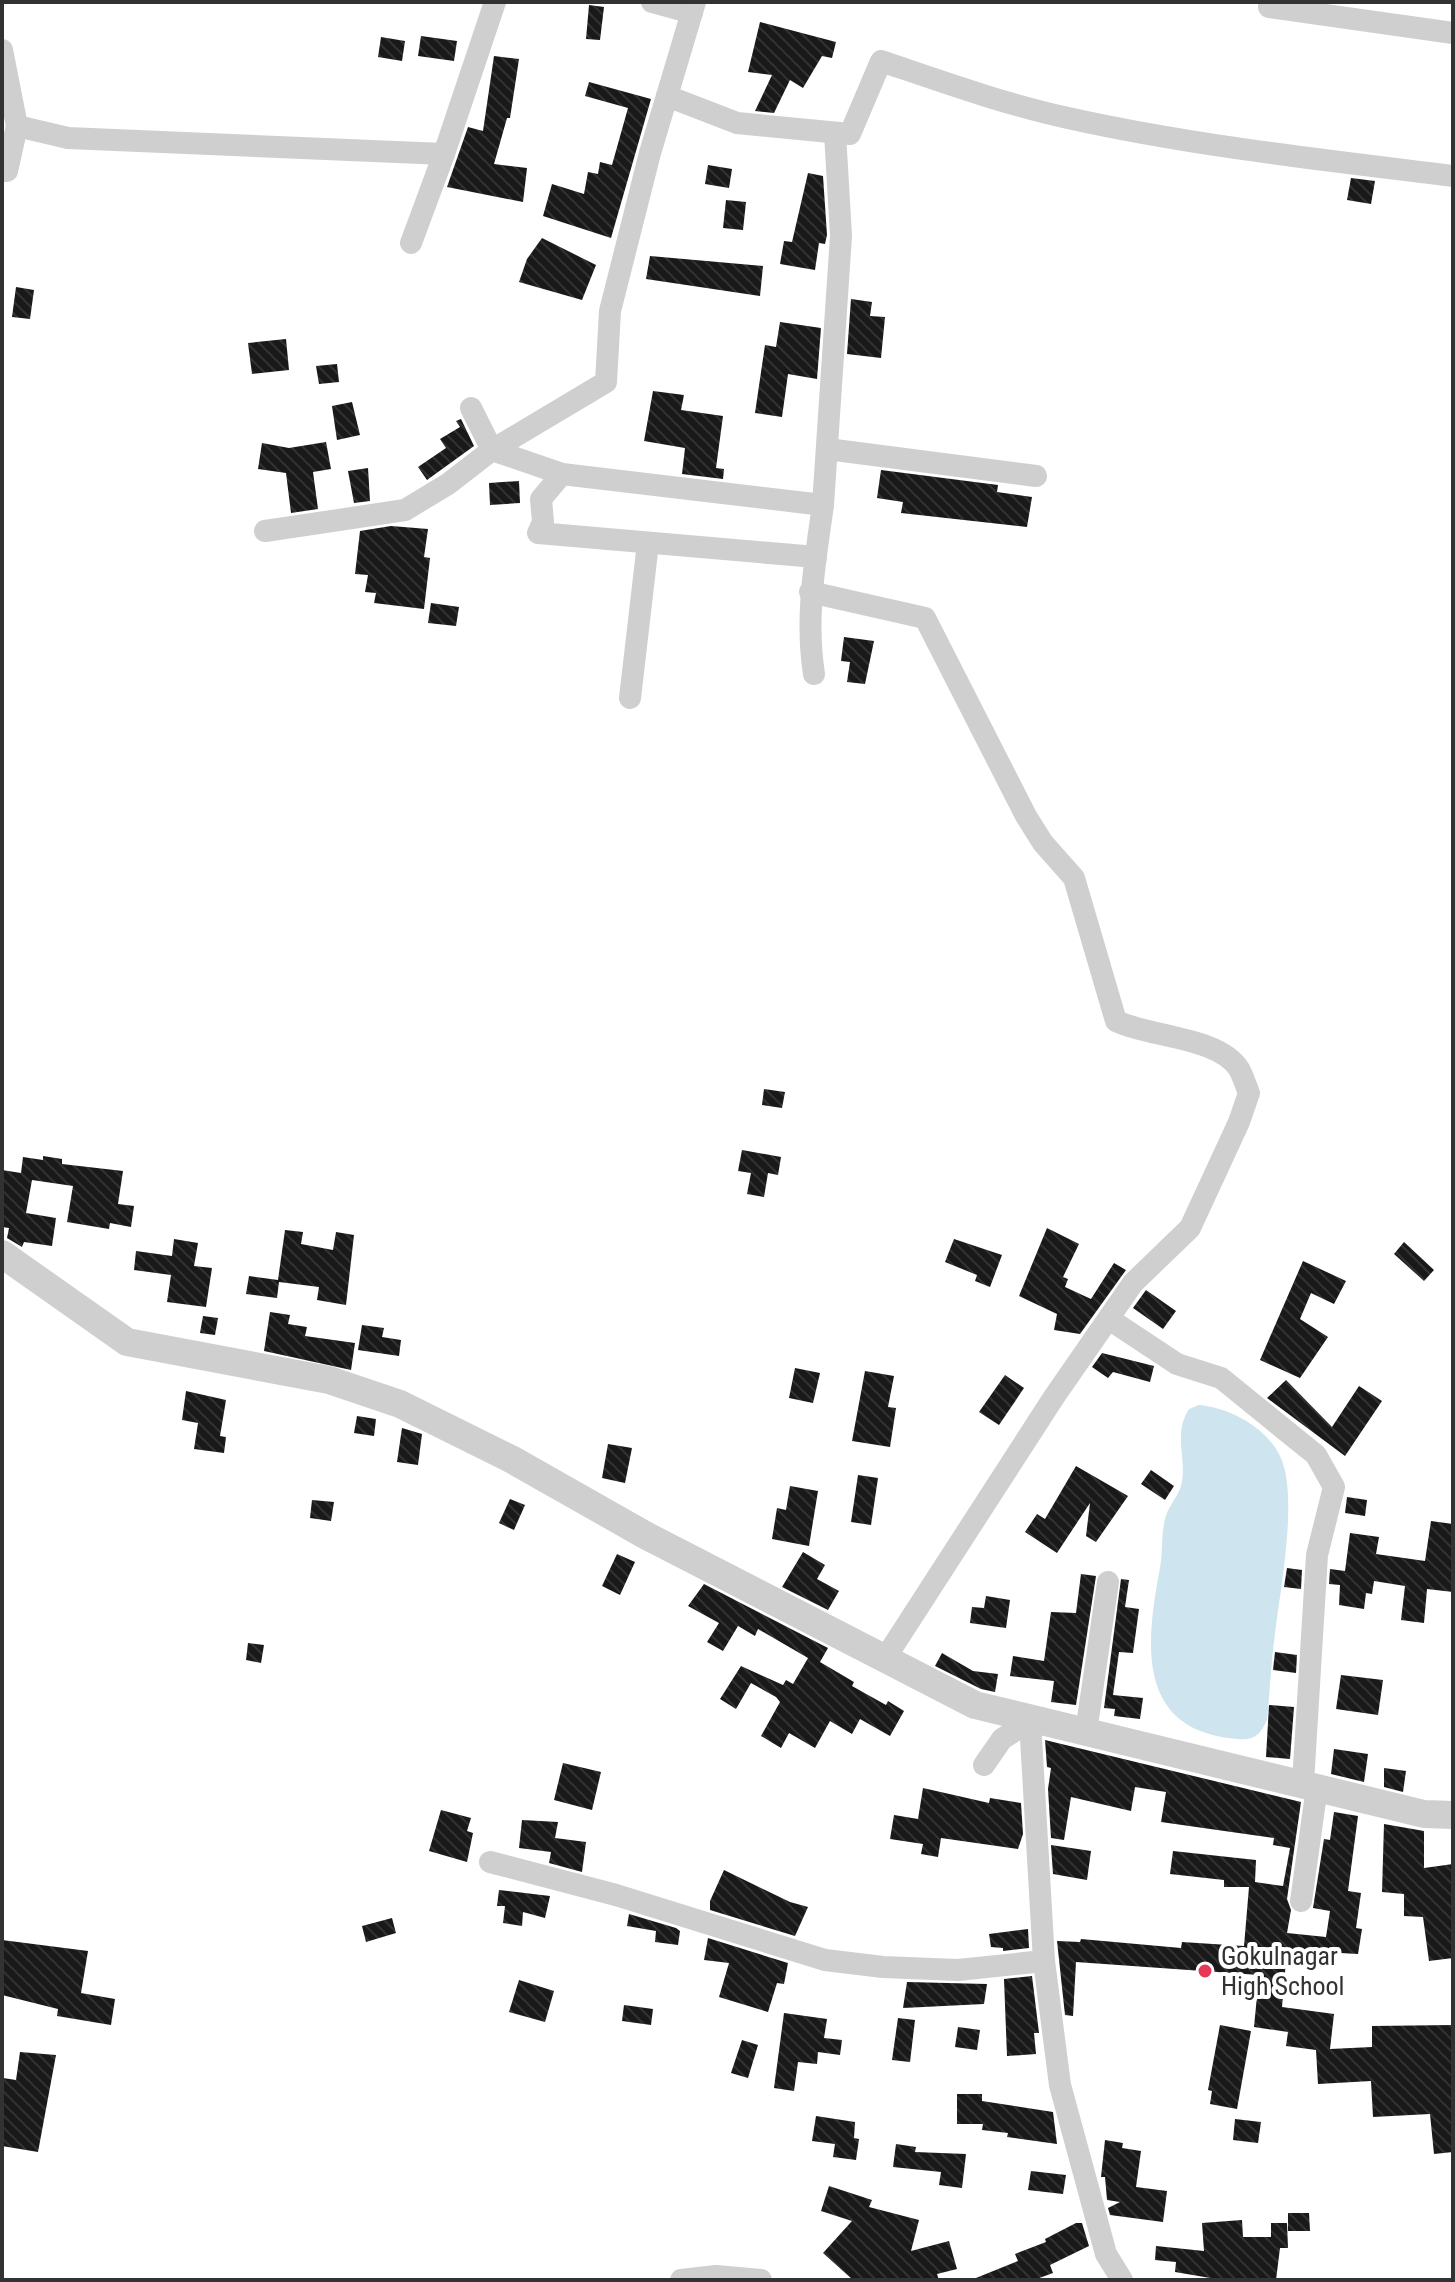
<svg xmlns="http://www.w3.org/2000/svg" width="1455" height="2282" font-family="'Roboto Condensed',sans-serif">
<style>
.water{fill:#cee4ee}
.building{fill:url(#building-back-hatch)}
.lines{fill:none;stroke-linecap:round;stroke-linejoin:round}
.minor{stroke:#cfcfcf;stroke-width:22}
.tertiary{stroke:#cfcfcf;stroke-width:28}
.poi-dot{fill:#e63854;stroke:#fff;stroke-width:3}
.labels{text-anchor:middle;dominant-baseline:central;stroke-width:8;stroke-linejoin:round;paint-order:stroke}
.poi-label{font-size:26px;fill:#323232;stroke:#fff;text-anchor:start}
</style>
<defs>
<pattern id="building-back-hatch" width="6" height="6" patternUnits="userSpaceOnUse" patternTransform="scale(2)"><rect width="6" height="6" fill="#191919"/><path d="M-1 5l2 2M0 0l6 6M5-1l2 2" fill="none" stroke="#323232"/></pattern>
</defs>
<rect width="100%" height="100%" fill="#fff"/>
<path class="water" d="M1199,1405C1230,1408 1266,1427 1280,1456C1299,1495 1280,1590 1275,1634C1271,1662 1270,1691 1267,1720C1258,1740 1250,1741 1229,1738C1134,1726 1147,1637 1160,1568C1163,1552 1161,1535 1165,1519C1167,1508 1177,1498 1181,1486C1188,1459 1172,1436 1189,1409Z"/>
<g class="building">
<polygon points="589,5 604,7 600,40 586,39"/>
<polygon points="760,22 836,42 832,58 822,56 803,88 790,80 774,113 755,111 772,75 748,72"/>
<polygon points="421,36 457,41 454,61 418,56"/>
<polygon points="381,37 405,41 402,61 378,57"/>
<polygon points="494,56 519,59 510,118 507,118 494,164 527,168 523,202 447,187 468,127 483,131"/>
<polygon points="589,82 651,99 611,238 543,216 552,184 584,194 588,172 598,174 600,162 612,165 628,108 585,96"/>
<polygon points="708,165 732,169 729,188 705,184"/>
<polygon points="808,173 823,176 827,235 825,244 819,243 815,270 780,264 784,241 792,242"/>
<polygon points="1351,178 1375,181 1371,204 1347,200"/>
<polygon points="726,200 746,202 743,230 723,228"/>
<polygon points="542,238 596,265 582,300 519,282 527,259"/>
<polygon points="650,256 763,266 760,296 646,279"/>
<polygon points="16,287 34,290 30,319 12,317"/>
<polygon points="851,299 872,302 870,316 885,317 881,358 847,354"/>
<polygon points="780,322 821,328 817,379 788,374 782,417 755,413 765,345 776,347"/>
<polygon points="286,339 289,370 252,374 248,343"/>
<polygon points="337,364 339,382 319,384 316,366"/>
<polygon points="653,391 684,395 681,410 723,416 716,468 724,469 723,479 682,474 685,448 644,441"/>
<polygon points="352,402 360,435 337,440 332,406"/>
<polygon points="461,419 474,446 427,480 418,467 446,448 440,439 460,427 456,421"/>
<polygon points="326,442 331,469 313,472 318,509 291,513 286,473 258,469 262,443 289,448"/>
<polygon points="368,468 370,501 354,503 348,471"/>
<polygon points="881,470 998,485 997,492 1032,497 1027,527 901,513 903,502 877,498"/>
<polygon points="519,481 520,503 490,505 489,483"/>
<polygon points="391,526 428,529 424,557 430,558 424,609 374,603 376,593 365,592 368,575 355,574 360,531"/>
<polygon points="431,603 459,607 456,626 428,623"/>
<polygon points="844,637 874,641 865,684 847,682 850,662 841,661"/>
<polygon points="764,1089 785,1092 782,1108 762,1105"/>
<polygon points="742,1150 781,1157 778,1175 768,1173 764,1197 747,1194 751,1173 738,1171"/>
<polygon points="43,1156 62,1159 62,1164 123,1171 118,1204 134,1206 131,1227 110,1223 109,1229 67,1222 73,1186 32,1180 26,1213 56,1218 52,1246 24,1242 22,1247 7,1238 9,1228 2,1227 2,1170 21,1173 23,1157 43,1160"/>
<polygon points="1047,1228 1079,1244 1063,1277 1068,1279 1065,1287 1091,1299 1114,1263 1126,1270 1080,1334 1054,1330 1057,1314 1019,1296"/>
<polygon points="285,1230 303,1232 301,1244 333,1250 336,1232 354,1235 346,1305 317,1300 319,1287 279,1282 277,1298 246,1294 249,1276 278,1280"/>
<polygon points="174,1239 198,1243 194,1266 212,1268 206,1307 167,1302 171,1275 134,1270 136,1251 172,1256"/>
<polygon points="954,1239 1002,1255 990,1287 975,1281 977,1275 945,1262"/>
<polygon points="1404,1242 1434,1270 1424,1281 1394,1254"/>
<polygon points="1303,1261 1346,1281 1334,1304 1311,1293 1300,1319 1328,1337 1300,1378 1260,1360"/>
<polygon points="1146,1290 1176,1311 1163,1329 1133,1308"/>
<polygon points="270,1312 290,1315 288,1324 307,1327 305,1336 355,1343 351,1370 264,1351"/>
<polygon points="203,1316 218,1318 215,1335 200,1333"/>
<polygon points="362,1325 384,1328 382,1337 401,1340 399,1356 358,1350"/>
<polygon points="1102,1353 1154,1366 1150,1382 1113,1372 1108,1378 1092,1367"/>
<polygon points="795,1368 820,1373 813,1403 789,1398"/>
<polygon points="865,1371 894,1376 888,1407 896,1408 890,1447 852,1441"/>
<polygon points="1005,1375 1024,1388 999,1425 979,1412"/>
<polygon points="1286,1380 1332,1427 1359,1386 1382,1401 1345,1456 1267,1398"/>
<polygon points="186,1391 226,1400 220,1436 226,1437 224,1453 194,1449 198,1423 182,1420"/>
<polygon points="357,1416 376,1419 374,1436 354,1433"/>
<polygon points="402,1428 422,1434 418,1465 397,1462"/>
<polygon points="608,1444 632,1448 625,1483 602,1478"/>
<polygon points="1076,1466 1128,1496 1096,1542 1086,1536 1090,1503 1057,1553 1025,1532 1037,1514 1045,1519"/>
<polygon points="1151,1470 1174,1486 1165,1500 1141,1484"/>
<polygon points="858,1475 878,1478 871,1525 851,1522"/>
<polygon points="790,1486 818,1491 809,1546 772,1539 777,1508 786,1510"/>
<polygon points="1347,1497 1367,1500 1365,1516 1345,1513"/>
<polygon points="510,1499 525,1505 514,1530 499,1523"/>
<polygon points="312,1500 334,1502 331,1521 310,1518"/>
<polygon points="1431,1521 1453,1524 1453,1592 1427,1589 1424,1623 1401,1620 1405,1586 1374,1581 1372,1594 1366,1593 1364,1609 1339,1605 1340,1585 1329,1584 1330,1569 1345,1571 1350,1533 1379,1537 1376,1554 1425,1561"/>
<polygon points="803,1552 825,1565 817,1579 839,1591 828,1610 782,1587"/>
<polygon points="617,1554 635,1562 620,1595 602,1586"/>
<polygon points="1287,1568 1302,1570 1301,1589 1284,1587"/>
<polygon points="1081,1574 1096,1576 1076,1705 1051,1702 1054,1681 1010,1676 1013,1656 1044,1661 1051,1612 1076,1613"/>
<polygon points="1121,1579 1129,1580 1125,1607 1139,1609 1133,1653 1119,1652 1113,1695 1143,1698 1140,1719 1114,1716 1115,1709 1104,1708"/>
<polygon points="704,1584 828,1648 820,1662 854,1682 852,1686 886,1705 888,1701 904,1711 890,1736 860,1719 852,1734 830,1721 815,1748 789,1733 781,1748 761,1736 780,1702 776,1697 751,1683 736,1709 720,1699 741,1666 783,1685 786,1680 793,1684 808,1658 758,1629 755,1636 738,1626 723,1651 707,1642 719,1623 688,1606"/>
<polygon points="986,1596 1010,1600 1006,1628 970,1623 972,1607 984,1608"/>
<polygon points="248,1643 264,1645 261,1663 246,1660"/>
<polygon points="1275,1652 1297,1655 1296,1673 1273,1670"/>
<polygon points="942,1653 973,1671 998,1674 995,1692 981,1689 935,1666"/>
<polygon points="1341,1675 1383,1680 1378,1715 1336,1709"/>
<polygon points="1269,1705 1294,1707 1290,1759 1266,1757"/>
<polygon points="1045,1740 1301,1802 1287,1899 1291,1910 1287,1933 1326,1937 1330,1911 1313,1908 1324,1839 1330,1840 1334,1812 1358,1816 1348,1891 1361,1893 1356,1928 1362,1929 1358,1954 1287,1950 1282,2007 1334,2014 1330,2049 1372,2047 1372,2026 1453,2025 1453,2152 1434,2154 1430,2114 1373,2117 1371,2081 1318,2084 1316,2050 1286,2046 1288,2032 1254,2027 1259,1975 1076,1962 1073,2016 1065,2015 1057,1941 1080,1942 1081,1939 1181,1948 1182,1942 1244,1946 1249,1887 1224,1887 1224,1880 1170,1874 1173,1851 1256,1860 1255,1882 1283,1886 1290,1848 1273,1845 1274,1838 1161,1822 1166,1792 1135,1787 1131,1811 1071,1797 1064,1840 1051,1838 1048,1789 1051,1768 1047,1767"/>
<polygon points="1334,1749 1368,1754 1364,1782 1331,1774"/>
<polygon points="563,1763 601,1772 592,1810 554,1800"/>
<polygon points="1384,1768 1406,1771 1403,1792 1384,1787"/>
<polygon points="923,1788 989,1803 990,1798 1021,1803 1023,1834 1018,1849 941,1838 938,1857 921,1854 923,1844 890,1839 894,1815 918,1819"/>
<polygon points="441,1810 471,1818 467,1831 473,1833 467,1862 429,1851"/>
<polygon points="522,1820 558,1822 555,1838 586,1842 582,1872 549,1863 551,1852 519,1848"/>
<polygon points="1384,1824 1424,1831 1424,1868 1453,1864 1453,1958 1429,1961 1423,1917 1404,1916 1404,1894 1382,1892"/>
<polygon points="1051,1845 1091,1851 1087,1880 1053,1874"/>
<polygon points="724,1870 790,1902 808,1907 795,1936 710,1910 710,1901"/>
<polygon points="499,1890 550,1896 545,1918 523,1912 522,1926 503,1923 505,1906 497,1906"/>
<polygon points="629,1914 676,1928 680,1931 678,1945 655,1942 656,1931 627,1926"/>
<polygon points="392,1918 396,1933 366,1942 362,1926"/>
<polygon points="1028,1929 1029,1948 1003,1951 1003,1948 991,1947 989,1934"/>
<polygon points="708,1938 788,1963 784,1984 777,1983 768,2012 719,1997 729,1963 704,1960"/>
<polygon points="2,1940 88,1951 81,1993 115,1999 111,2025 57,2016 58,2009 2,1995"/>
<polygon points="1032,1976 1039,2033 1034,2033 1036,2054 1007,2056 1004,1979"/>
<polygon points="519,1980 554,1991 545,2022 509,2012"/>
<polygon points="907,1982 987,1984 984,2004 903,2008"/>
<polygon points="624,2005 653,2009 651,2025 622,2021"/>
<polygon points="784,2013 827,2019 824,2038 842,2040 840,2055 818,2052 817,2064 798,2062 794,2091 774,2088"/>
<polygon points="898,2018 915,2020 910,2062 892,2060"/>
<polygon points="1220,2025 1251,2031 1237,2109 1210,2104 1212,2091 1208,2090"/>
<polygon points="958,2027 980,2030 977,2050 955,2047"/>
<polygon points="742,2040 758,2045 748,2078 731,2073"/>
<polygon points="20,2052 56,2055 38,2152 2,2146 3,2078 16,2080"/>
<polygon points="957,2094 982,2094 982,2101 1053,2112 1057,2144 1007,2137 1008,2133 982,2130 983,2124 957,2124"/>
<polygon points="816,2116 855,2122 854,2138 859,2139 856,2160 833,2157 835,2144 812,2141"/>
<polygon points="1235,2119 1261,2122 1258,2143 1233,2140"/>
<polygon points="1105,2140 1123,2143 1122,2148 1141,2151 1136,2187 1167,2191 1163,2222 1110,2215 1108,2208 1120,2202 1107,2200 1105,2177 1101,2177"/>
<polygon points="896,2144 916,2147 915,2152 966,2154 962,2188 939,2185 941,2172 893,2167"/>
<polygon points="1031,2171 1066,2175 1063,2194 1028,2190"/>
<polygon points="829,2186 872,2200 869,2207 919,2220 911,2251 949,2241 957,2269 937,2274 939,2280 853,2280 823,2253 852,2221 821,2211"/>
<polygon points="1288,2213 1309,2213 1310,2231 1288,2231"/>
<polygon points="1242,2220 1243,2237 1271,2237 1271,2223 1287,2223 1288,2248 1280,2248 1276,2280 1222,2280 1175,2272 1176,2262 1155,2260 1156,2246 1204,2251 1202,2223"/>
<polygon points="1076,2223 1082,2223 1089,2246 1050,2265 1053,2273 1034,2280 971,2280 1018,2261 1015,2254 1046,2242 1045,2239"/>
</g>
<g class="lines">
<g class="minor">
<polyline points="652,2 692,13"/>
<polyline points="1269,7 1453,33"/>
<polyline points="2,50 17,126 68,138 444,154 495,2"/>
<path d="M667,96L737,123L850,134L881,61C943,82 1004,104 1068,118C1194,146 1324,160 1453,176"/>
<polyline points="2,171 7,171 17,126"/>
<polyline points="411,243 444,154"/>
<path d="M471,408L492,450L562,474L823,505C815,562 805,617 814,674"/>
<polyline points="827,449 1036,476"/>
<polyline points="562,474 541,499 543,522 538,533 816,557"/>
<polyline points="823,505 841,236 835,133"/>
<polyline points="265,531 405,510 448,484 492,450 606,382 610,311 650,153 695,2"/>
<path d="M810,592L925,618L1026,816L1043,843L1074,878L1116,1021C1149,1037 1219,1037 1239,1069C1243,1076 1246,1086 1249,1093L1239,1122L1190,1228L1133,1283L1054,1397L886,1657"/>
<polyline points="630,698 648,543"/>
<polyline points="1109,1319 1177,1364 1221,1378 1316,1455 1334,1487 1317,1555 1303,1783"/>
<polyline points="1086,1732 1108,1582"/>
<polyline points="984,1765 1002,1739 1030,1721 1044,1961 1060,2085 1106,2254 1122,2280"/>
<polyline points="490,1862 616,1895 825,1960 883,1967 958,1970 1044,1961"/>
<polyline points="1301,1901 1317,1787"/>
<polyline points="681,2280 716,2276 761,2280"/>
</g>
<polyline class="tertiary" points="2,1254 127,1342 329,1380 400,1404 511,1459 645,1535 975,1705 1424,1814 1453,1815"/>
</g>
<circle class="poi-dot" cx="1205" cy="1971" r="8"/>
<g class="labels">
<g class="poi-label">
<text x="1221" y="1956">Gokulnagar<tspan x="1221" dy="30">High School</tspan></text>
</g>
</g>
<rect width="1455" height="2282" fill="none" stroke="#323232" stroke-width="8"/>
</svg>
